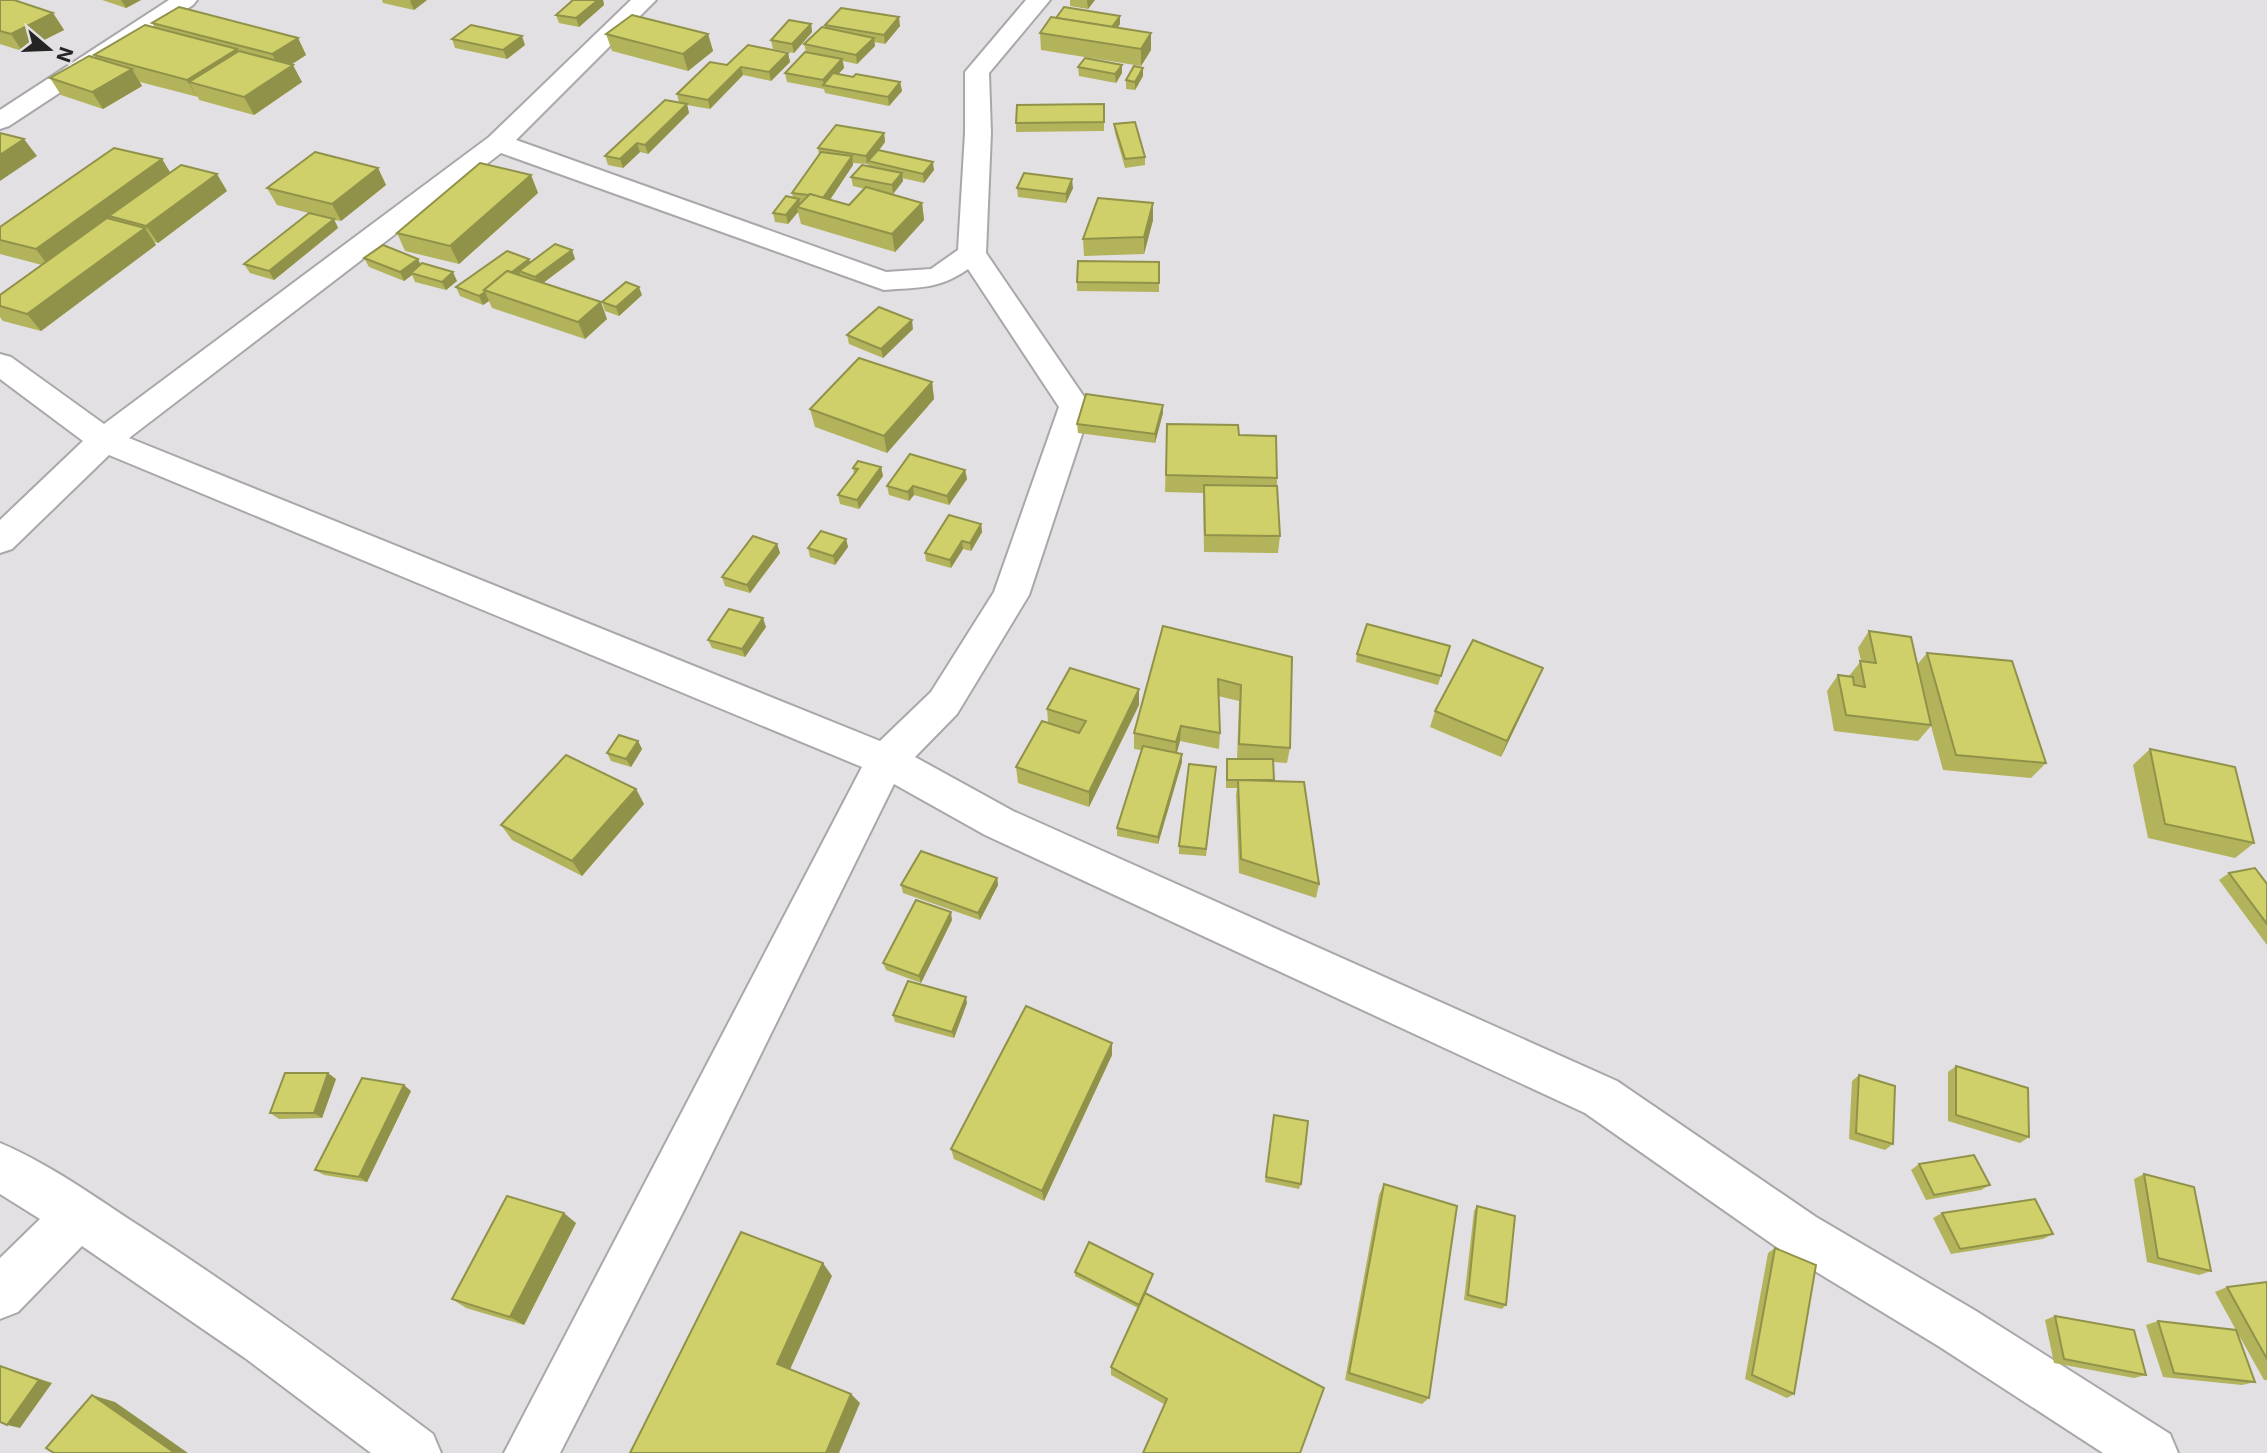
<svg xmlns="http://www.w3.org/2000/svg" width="2267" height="1453" font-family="Inter,sans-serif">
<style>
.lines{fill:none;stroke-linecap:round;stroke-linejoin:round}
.minor-casing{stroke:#a9a7a9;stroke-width:4}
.minor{fill:#fff;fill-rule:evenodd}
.wall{fill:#b2b35b;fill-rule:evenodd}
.shaded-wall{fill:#91924a}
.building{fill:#cfd06a;stroke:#91924a;stroke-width:2}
</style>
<rect width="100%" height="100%" fill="#e3e0e3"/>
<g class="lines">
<defs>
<g id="minor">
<polygon points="169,0 197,0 193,5 9,126 0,129 0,110"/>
<path d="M631,0H656L516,140L886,272L931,269L958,250L965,133V72L1026,0H1050L989,73L991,133L986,253L1091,407L1029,595L957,714L915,757L1013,811L1617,1081L1816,1217L1976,1311L2170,1434L2178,1453H2103L1940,1347L1782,1251L1585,1113L985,835L894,784L684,1210L560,1453H504L862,767L109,455L12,549L0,553V520L83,441L0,379V354L11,357L104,424L489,137ZM501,153L884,290C919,287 938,290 968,269L1059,407L994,592L931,692L880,741L129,438Z"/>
<path d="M0,1143C50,1164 96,1198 141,1227C241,1292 338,1362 433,1434L441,1453H371L245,1358L82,1246L18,1312L0,1319V1258L40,1219L0,1194Z"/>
</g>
</defs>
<use href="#minor" class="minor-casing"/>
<use href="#minor" class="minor"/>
</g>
<g class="wall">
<polygon points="0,0 53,13 64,30 22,51 0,44"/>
<polygon points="102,0 141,0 126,8"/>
<polygon points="382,0 427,0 414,10 383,3"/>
<polygon points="573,0 603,0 604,5 579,27 559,23 556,15"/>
<polygon points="1070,0 1095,0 1088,9 1070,6"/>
<polygon points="1120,16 1120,24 1117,28 1151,50 1141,66 1041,50 1040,33 1056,18"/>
<polygon points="152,23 298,38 306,55 291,65 302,82 254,115 199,100 198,97 140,82 142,86 103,109 61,95 50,78 95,58 94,55 155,28"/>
<polygon points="811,24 812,32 794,53 773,49 771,40"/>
<polygon points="825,25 900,26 885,44 874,42 875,46 857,64 843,61 844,68 838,74 853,77 900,82 902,91 889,106 825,93 824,89 787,82 785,73 806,52 804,44 825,28"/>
<polygon points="606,34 708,34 713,51 688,71 612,51"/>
<polygon points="452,39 525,45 507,59 455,48"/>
<polygon points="788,53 790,62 771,81 743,75 710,109 687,105 689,113 648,154 640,152 623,168 608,165 605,156 679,103 677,94 727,65"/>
<polygon points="1122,65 1122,73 1116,83 1079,76 1078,67"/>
<polygon points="1143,68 1143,76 1135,90 1126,89 1126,80"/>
<polygon points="1104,104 1104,131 1016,132 1016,123"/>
<polygon points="1114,124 1145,157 1145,165 1125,168 1115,133"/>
<path d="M884,133L885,142L879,150L934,170L924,183L902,178L903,181L893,194L922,203L924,220L895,252L801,224L798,212L788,224L775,222L773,213L793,198L792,193L819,155L818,148ZM853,163L868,164V166L851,177L853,186L865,189L849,205L830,200L853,165Z"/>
<polygon points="162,159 170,173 227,191 158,243 154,242 156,245 41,331 3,321 0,317 0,295 42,265 0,254 0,227"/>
<polygon points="378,168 386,185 341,221 334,220 338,228 274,280 250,273 244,264 309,213 277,205 267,188"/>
<polygon points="531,175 538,193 459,264 405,251 397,233"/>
<polygon points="1017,188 1073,188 1066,203 1018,197"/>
<polygon points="1153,220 1144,254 1084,256 1083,239"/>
<polygon points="572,250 575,259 543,283 607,319 585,339 492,308 489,301 483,305 460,296 456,287"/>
<polygon points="364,258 421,264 457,281 446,290 415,282 412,275 404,281 369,267"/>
<polygon points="1159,262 1159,292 1077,291 1077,282"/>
<polygon points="642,295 619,316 605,311 602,302"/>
<polygon points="913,329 883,358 849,344 847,335"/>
<polygon points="932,382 934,399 887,453 815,427 810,409"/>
<polygon points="1163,405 1163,413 1155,443 1078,433 1077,424"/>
<polygon points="1167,424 1239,435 1277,478 1277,486 1280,536 1278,553 1204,552 1203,493 1165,492"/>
<polygon points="881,467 883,476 859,509 840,504 838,495 854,474 853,468"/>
<polygon points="965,470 967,479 949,505 914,495 909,501 889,495 887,486"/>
<polygon points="981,524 982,532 971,551 963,549 951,568 926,561 925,553"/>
<polygon points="846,539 848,547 835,565 810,557 808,548"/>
<polygon points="777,544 780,553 750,593 725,586 722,577"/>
<polygon points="1163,626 1292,657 1290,748 1287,763 1273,762 1274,781 1319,884 1316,898 1239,873 1236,795 1237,788 1226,788 1226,767 1227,759 1237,759 1239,701 1218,696 1220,733 1219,749 1180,741 1177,753 1182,754 1182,762 1158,844 1117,836 1117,828 1141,750 1134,749 1134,733"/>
<polygon points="766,627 745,657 712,648 708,640"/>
<polygon points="1869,631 1917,665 1927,653 2046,763 2031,778 1943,770 1931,726 1918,741 1834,731 1827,691 1838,675 1849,676 1861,661 1858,648"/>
<polygon points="1450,646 1438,685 1356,662 1357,654"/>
<polygon points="1536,684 1501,757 1430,727 1435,711"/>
<polygon points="1139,705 1089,807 1018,783 1016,767 1048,723 1047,709"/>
<polygon points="638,741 642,749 631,767 611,761 607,753"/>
<polygon points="2150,749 2254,843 2235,858 2148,838 2133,765"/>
<polygon points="1216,767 1206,856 1179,854 1179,846"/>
<polygon points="636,789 644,804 582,876 512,840 501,825"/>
<polygon points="2229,873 2267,884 2267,945 2219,880"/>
<polygon points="997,878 998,885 980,920 903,893 901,885"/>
<polygon points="952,920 921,983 886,970 883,963"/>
<polygon points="967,1003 954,1038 895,1022 893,1015"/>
<polygon points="1112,1055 1044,1201 954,1159 951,1149"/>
<polygon points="1956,1066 2029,1137 2020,1143 1948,1121 1948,1072"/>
<polygon points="1859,1075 1893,1144 1885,1150 1849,1139 1852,1081"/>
<polygon points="336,1079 322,1118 279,1119 270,1113"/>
<polygon points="411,1091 367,1182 324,1175 315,1170"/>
<polygon points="1274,1115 1301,1184 1299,1189 1265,1182"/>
<polygon points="1919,1164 1990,1185 1981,1190 1926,1200 1911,1170"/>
<polygon points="2144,1174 2211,1271 2199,1275 2147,1262 2134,1179"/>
<polygon points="1384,1184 1429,1398 1422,1404 1345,1380 1379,1195"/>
<polygon points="1477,1206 1506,1305 1502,1309 1464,1300 1474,1211"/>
<polygon points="1942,1213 2053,1234 2043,1239 1951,1254 1933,1218"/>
<polygon points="576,1223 524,1325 466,1308 452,1299"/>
<polygon points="1775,1248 1794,1394 1787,1398 1745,1379 1768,1253"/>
<polygon points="1075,1272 1152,1278 1146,1293 1324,1388 1164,1404 1111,1375 1111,1367 1138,1308 1075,1276"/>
<polygon points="2267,1282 2267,1380 2264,1380 2236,1330 2255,1382 2242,1385 2163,1377 2146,1325 2158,1321 2236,1330 2215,1292 2227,1287"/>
<polygon points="2055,1316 2146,1375 2134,1378 2054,1363 2045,1320"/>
</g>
<g class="shaded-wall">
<polygon points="121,0 141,0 126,8"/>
<polygon points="411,0 427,0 414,10 410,1"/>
<polygon points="598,0 603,0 604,5 579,27 576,18"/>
<polygon points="1087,0 1095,0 1088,9"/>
<polygon points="53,13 64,30 22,51 11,34"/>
<polygon points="1120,16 1120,24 1110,39 1110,30"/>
<polygon points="899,17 900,26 885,44 884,35"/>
<polygon points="811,24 812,32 794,53 792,44"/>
<polygon points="1151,33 1151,50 1141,66 1141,49"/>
<polygon points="708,34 713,51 688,71 683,54"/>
<polygon points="522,36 525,45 507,59 503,50"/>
<polygon points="298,38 306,55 281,71 272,54"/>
<polygon points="874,38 875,46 857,64 856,55"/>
<polygon points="237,49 246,66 189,82 197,97 187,80"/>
<polygon points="788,53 790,62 771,81 769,72"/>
<polygon points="842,59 844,68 828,85 824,85 823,80"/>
<polygon points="293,65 302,82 254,115 244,97"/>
<polygon points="1122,65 1122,73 1116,83 1115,74"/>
<polygon points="741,67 743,75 710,109 708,100"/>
<polygon points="1143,68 1143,76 1135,90 1135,82"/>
<polygon points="132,69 142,86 103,109 92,92"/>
<polygon points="900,82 902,91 889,106 888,97"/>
<polygon points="687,104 689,113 648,154 645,145"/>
<polygon points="884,133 885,142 870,162 868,161 867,165 866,156"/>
<polygon points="24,139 37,156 0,181 0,155"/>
<polygon points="637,143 640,152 623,168 620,159"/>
<polygon points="852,156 853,165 825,207 823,198"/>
<polygon points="162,159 173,177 109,216 113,220 49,267 36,249"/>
<polygon points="933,162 934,170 924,183 923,174"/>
<polygon points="378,168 386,185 341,221 332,204"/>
<polygon points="902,173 903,181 893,194 892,185"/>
<polygon points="217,174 227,191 158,243 146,226"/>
<polygon points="531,175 538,193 459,264 450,246"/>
<polygon points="1072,179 1073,188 1066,203 1066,194"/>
<polygon points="799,199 801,208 797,207 798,212 788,224 786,215"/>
<polygon points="922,203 924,220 895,252 892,234"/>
<polygon points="1153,203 1153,220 1144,254 1144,237"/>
<polygon points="334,219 338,228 274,280 269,271"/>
<polygon points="145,228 156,245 41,331 27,314"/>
<polygon points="572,250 575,259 539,286 535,277"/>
<polygon points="418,259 422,267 411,273 412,275 404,281 400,272"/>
<polygon points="529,259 533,268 519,271 521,277 486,291"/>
<polygon points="453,272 457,281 446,290 442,282"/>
<polygon points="639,287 642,295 619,316 616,307"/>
<polygon points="485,292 489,301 483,305 479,296"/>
<polygon points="601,302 607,319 585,339 578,322"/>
<polygon points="912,320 913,329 883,358 881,349"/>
<polygon points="932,382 934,399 887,453 884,436"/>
<polygon points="1163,405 1163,413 1155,443 1155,434"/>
<polygon points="881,467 883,476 859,509 857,500"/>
<polygon points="965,470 967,479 949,505 947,496"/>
<polygon points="913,486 914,495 909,501 908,492"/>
<polygon points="981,524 982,532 971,551 970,543"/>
<polygon points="846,539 848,547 835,565 833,556"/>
<polygon points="962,541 963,549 951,568 950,560"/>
<polygon points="777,544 780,553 750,593 747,585"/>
<polygon points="763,618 766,627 745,657 742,649"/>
<polygon points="1543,668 1536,684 1501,757 1507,741"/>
<polygon points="1139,689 1139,705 1089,807 1089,792"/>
<polygon points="1181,726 1180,741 1175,758 1176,742"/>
<polygon points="638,741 642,749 631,767 626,759"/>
<polygon points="1182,754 1182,762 1158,844 1158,837"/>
<polygon points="636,789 644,804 582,876 572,861"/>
<polygon points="997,878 998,885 980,920 978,913"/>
<polygon points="951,912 952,920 921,983 919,976"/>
<polygon points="966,997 967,1003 954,1038 952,1032"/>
<polygon points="1112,1043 1112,1055 1044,1201 1042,1191"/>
<polygon points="328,1073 336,1079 322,1118 314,1113"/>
<polygon points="404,1085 411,1091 367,1182 359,1177"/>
<polygon points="564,1213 576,1223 524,1325 510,1317"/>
<polygon points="823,1263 832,1276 788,1374 777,1364"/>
<polygon points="1153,1274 1152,1278 1139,1309 1139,1305"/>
<polygon points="0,1366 52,1383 20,1428 7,1425"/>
<polygon points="851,1394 860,1403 839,1453 826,1453"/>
<polygon points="92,1395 115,1402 188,1453 175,1453"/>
</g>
<g class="building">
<polygon points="0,0 14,0 53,13 11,34 0,31"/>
<polygon points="573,0 598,0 576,18 556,15"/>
<polygon points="179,7 298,38 272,54 152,23"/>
<polygon points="1064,7 1120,16 1112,27 1056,18"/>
<polygon points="841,8 899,17 884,35 825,25"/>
<polygon points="632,15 708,34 683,54 606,34"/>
<polygon points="1051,17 1151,33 1141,49 1040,33"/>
<polygon points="789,20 811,24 792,44 771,40"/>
<polygon points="145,25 237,49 187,80 94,55"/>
<polygon points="471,25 522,36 503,50 452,39"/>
<polygon points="822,27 874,38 856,55 804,44"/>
<polygon points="748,45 788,53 769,72 741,67 708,100 677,94 710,62 727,65"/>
<polygon points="239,51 293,65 244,97 189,82"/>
<polygon points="805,52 842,59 823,80 785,73"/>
<polygon points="89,56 132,69 92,92 50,78"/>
<polygon points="1085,58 1122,65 1115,74 1078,67"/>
<polygon points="1134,66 1143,68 1135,82 1126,80"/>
<polygon points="833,73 853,77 856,74 900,82 888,97 823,85"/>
<polygon points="665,100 687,104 645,145 637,143 620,159 605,156"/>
<polygon points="1104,104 1104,122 1016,123 1017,105"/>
<polygon points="1135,122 1145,157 1125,159 1114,124"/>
<polygon points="836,125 884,133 866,156 818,148"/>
<polygon points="0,133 24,139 0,155"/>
<polygon points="114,148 162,159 36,249 0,240 0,227"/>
<polygon points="878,150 933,162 923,174 868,161"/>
<polygon points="315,152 378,168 332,204 267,188"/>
<polygon points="821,152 852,156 823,198 810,194 808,195 792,193"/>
<polygon points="480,163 531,175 450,246 397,233"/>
<polygon points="181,165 217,174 146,226 109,216"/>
<polygon points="862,165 902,173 892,185 851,177"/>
<polygon points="1024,173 1072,179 1066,194 1017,188"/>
<polygon points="866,187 922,203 892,234 797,207 810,194 849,205"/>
<polygon points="786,196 799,199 786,215 773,213"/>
<polygon points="1098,198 1153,203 1144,237 1083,239"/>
<polygon points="309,213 334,219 269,271 244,264"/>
<polygon points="107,218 145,228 27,314 0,306 0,295"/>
<polygon points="555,244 572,250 535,277 519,271"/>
<polygon points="383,245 418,259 400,272 364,258"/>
<polygon points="507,251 529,259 512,272 507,271 484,290 485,292 479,296 456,287"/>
<polygon points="1078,261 1159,262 1159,283 1077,282"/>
<polygon points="422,263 453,272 442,282 411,273"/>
<polygon points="507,271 601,302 578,322 484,290"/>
<polygon points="626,282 639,287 616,307 602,302"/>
<polygon points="879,307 912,320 881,349 847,335"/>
<polygon points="859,358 932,382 884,436 810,409"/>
<polygon points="1086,394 1163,405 1155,434 1077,424"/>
<polygon points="1167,424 1238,425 1239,435 1276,436 1277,478 1166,475"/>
<polygon points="910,454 965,470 947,496 913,486 908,492 887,486"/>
<polygon points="858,461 881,467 857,500 838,495 858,469 853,468"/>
<polygon points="1204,485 1277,486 1280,536 1205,535"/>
<polygon points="949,515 981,524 970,543 962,541 950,560 925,553"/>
<polygon points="821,531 846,539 833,556 808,548"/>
<polygon points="753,536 777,544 747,585 722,577"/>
<polygon points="729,609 763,618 742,649 708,640"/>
<polygon points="1367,624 1450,646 1441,676 1357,654"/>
<polygon points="1163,626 1292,657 1290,748 1239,744 1241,685 1218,679 1220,733 1181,726 1176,742 1134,733"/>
<polygon points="1869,631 1911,637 1931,725 1846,715 1838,675 1853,677 1854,685 1865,687 1860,661 1876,663"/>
<polygon points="1473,640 1543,668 1507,741 1435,711"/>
<polygon points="1927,653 2012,661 2046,763 1956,755"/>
<polygon points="1070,668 1139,689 1089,792 1016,767 1042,721 1079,733 1086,721 1047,709"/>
<polygon points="619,735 638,741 626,759 607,753"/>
<polygon points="1143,746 1182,754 1158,837 1117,828"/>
<polygon points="2150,749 2235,767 2254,843 2165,824"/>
<polygon points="566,755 636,789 572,861 501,825"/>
<polygon points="1227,759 1273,759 1274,780 1227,780"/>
<polygon points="1189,764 1216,767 1206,849 1179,846"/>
<polygon points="1238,780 1304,782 1319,884 1241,859"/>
<polygon points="921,851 997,878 978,913 901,885"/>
<polygon points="2255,868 2267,884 2267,924 2229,873"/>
<polygon points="916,900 951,912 919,976 883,963"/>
<polygon points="908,981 966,997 952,1032 893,1015"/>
<polygon points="1026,1006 1112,1043 1042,1191 951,1149"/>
<polygon points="1956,1066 2028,1088 2029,1137 1956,1115"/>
<polygon points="285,1073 328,1073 314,1113 270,1113"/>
<polygon points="1859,1075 1895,1086 1893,1144 1856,1133"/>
<polygon points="362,1078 404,1085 359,1177 315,1170"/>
<polygon points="1274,1115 1308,1121 1301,1184 1266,1177"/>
<polygon points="1974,1155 1990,1185 1934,1195 1919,1164"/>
<polygon points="2144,1174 2194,1187 2211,1271 2158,1258"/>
<polygon points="1384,1184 1457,1206 1429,1398 1349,1373"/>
<polygon points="507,1196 564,1213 510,1317 452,1299"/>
<polygon points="2035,1199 2053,1234 1960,1249 1942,1213"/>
<polygon points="1477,1206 1515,1216 1506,1305 1468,1295"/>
<polygon points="741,1232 823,1263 777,1364 851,1394 826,1453 630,1453"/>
<polygon points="1089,1242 1153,1274 1139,1305 1075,1272"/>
<polygon points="1775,1248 1816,1265 1794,1394 1752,1375"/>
<polygon points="2267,1282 2267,1359 2227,1287"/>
<polygon points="1145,1293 1324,1388 1300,1453 1143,1453 1167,1399 1111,1367"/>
<polygon points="2055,1316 2134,1330 2146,1375 2064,1359"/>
<polygon points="2158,1321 2236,1330 2255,1382 2174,1373"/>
<polygon points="0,1366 39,1380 7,1425 0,1422"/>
<polygon points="92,1395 175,1453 54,1453 46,1448"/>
</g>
<g transform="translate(49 49) rotate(109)" stroke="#e3e0e3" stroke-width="5" paint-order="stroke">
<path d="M0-5L12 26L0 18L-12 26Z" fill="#252425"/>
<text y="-10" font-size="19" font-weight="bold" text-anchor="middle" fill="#252425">N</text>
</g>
</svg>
